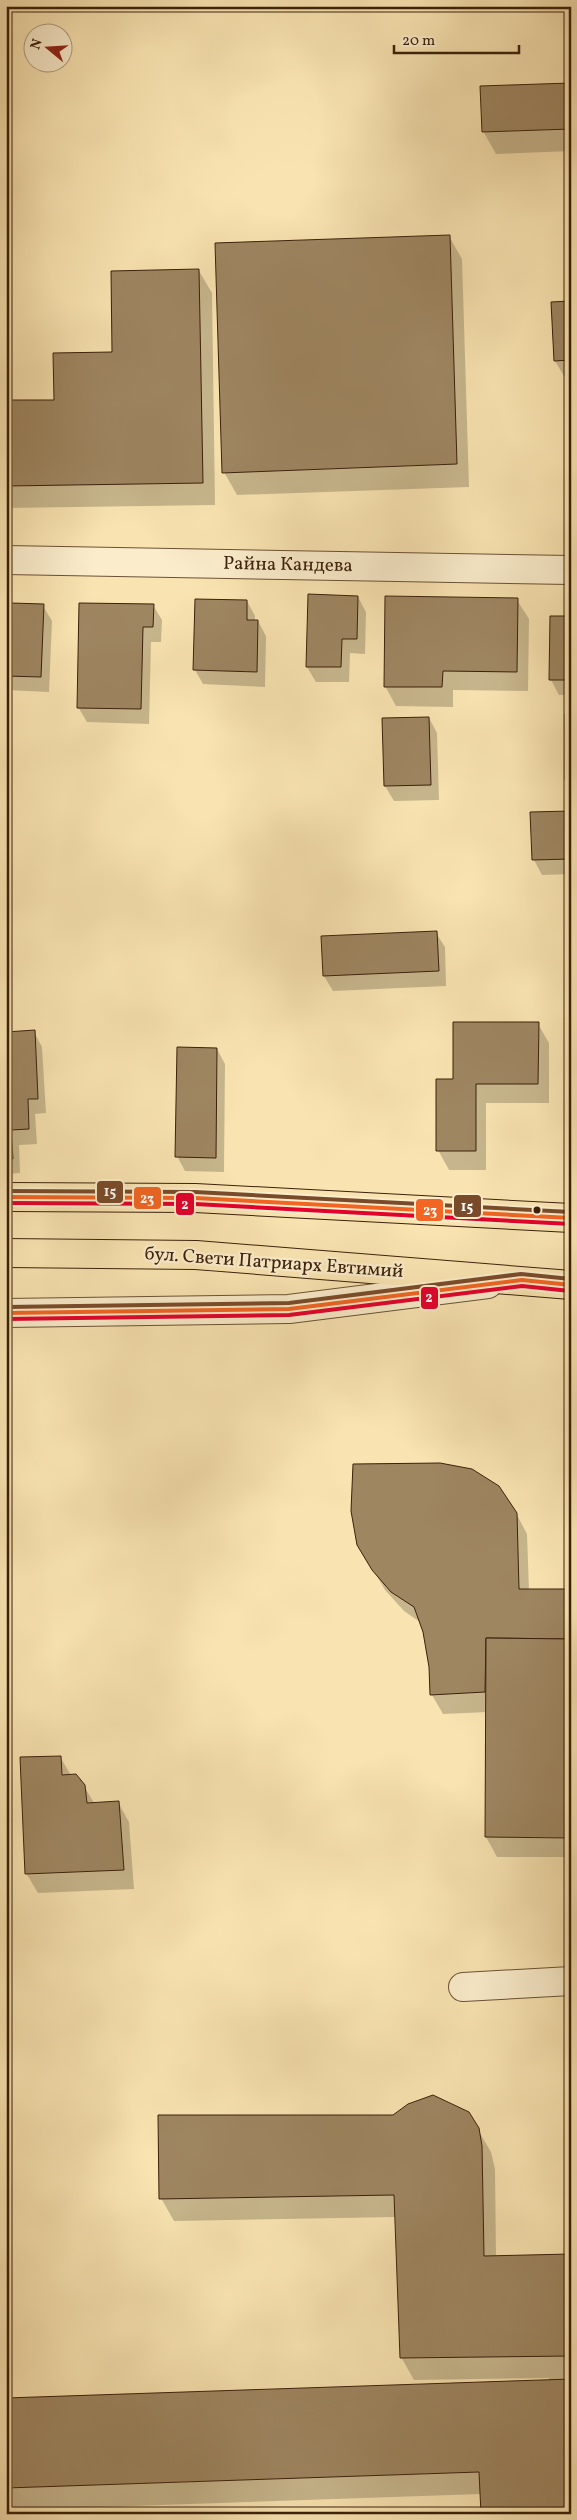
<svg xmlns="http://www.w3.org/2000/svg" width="577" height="2520" font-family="Vollkorn,serif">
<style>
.shadow{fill:#0003}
.building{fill:#9e8661;stroke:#3b200b}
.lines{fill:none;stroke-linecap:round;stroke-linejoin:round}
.minor-casing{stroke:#6a5134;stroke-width:30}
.major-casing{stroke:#3b200b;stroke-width:30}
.minor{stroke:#fbedcc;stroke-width:28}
.major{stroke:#f9e4b1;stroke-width:28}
.bus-1-casing{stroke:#fbedcc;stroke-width:8}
.bus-2-casing{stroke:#fbedcc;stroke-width:8}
.bus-3-casing{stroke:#fbedcc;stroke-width:8}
.bus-1{stroke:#f26522;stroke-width:4}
.bus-2{stroke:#e4002b;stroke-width:4}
.bus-3{stroke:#7a4b2a;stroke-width:4}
.bus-dot{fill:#3b200b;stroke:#fbedcc;stroke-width:2}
.labels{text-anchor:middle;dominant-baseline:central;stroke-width:4.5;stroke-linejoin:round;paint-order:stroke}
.street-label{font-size:19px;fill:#3b200b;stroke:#fbedcc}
.line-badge{stroke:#fbedcc;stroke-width:2}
.badge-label{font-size:14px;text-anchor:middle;font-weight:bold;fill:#fff}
</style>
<rect width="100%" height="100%" fill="#f9e4b1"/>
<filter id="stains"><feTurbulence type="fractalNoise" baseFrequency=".004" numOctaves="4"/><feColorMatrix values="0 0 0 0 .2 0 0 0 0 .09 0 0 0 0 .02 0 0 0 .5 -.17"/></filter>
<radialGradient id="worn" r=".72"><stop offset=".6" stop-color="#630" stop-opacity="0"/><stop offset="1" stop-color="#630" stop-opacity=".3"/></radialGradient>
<g class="shadow">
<polygon points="571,84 571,151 496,154 483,131"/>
<polygon points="449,236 462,259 469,487 237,495 224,472"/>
<polygon points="199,271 212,293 215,505 6,508 6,402 55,401 113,353"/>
<polygon points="571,302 571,375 564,376 555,361 552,303"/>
<polygon points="358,597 366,612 365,654 350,653 349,682 316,682 307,667"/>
<polygon points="517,600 529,619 528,691 453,690 453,707 396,706 385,686"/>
<polygon points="247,601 255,616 255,621 258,621 266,636 265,687 203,684 195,670"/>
<polygon points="153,605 162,620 161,642 151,642 149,724 87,722 78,707"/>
<polygon points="43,606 52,621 49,692 6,690 6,614"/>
<polygon points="571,617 571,695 559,695 551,680"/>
<polygon points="571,716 571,786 566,779"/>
<polygon points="429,718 437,733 439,800 394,801 385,786 384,719"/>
<polygon points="571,812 571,874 542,875 534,860"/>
<polygon points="436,933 445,947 446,986 333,991 324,976"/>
<polygon points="538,1024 549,1043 549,1103 486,1103 486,1170 449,1170 438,1150 454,1080"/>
<polygon points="34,1032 42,1047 46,1113 35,1114 37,1144 19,1145 20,1173 6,1174 6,1033"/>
<polygon points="217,1049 225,1064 224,1172 185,1171 177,1156"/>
<polygon points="516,1513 527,1534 529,1590 571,1590 571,1857 497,1857 486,1837 487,1712 443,1714 432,1695 430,1667 424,1631 420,1622 404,1611 385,1590 358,1544"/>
<polygon points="60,1757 71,1775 84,1786 94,1803 118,1802 129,1822 134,1889 38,1893 26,1873"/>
<polygon points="433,2097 468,2113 491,2152 495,2169 496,2257 571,2256 571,2514 481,2494 15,2510 6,2495 6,2400 549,2381 549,2378 414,2380 401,2357 396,2217 174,2221 161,2198 394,2116"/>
</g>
<g class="building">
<polygon points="571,83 571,129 482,132 480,86"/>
<polygon points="450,235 457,464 222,473 215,243"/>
<polygon points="199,269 203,483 6,486 6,400 54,400 53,353 112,352 111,271"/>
<polygon points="571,301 571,360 554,361 551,302"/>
<rect x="567" y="426" width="4" height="88"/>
<polygon points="308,594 358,596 357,639 342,639 341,667 306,667"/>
<polygon points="385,596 518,598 517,672 443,671 442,687 384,687"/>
<polygon points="195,599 247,600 247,620 258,620 257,672 193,670"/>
<polygon points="11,603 44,604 41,677 6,676 6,612 11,613"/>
<polygon points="79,603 154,604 153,627 143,627 141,709 77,708"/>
<polygon points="550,616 571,616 571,680 549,680"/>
<rect x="565" y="714" width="6" height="65"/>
<polygon points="429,717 431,785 384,786 382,718"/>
<polygon points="571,811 571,859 532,860 530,812"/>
<polygon points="437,931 439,971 323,976 321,936"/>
<polygon points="453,1022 539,1022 538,1084 476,1084 476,1151 436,1151 436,1079 453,1079"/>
<polygon points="35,1030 38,1099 28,1099 29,1129 11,1130 13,1159 6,1159 6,1032"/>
<polygon points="177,1047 217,1048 216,1158 175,1157"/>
<polygon points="440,1463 472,1469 499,1486 517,1513 519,1589 571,1589 571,1639 486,1638 485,1692 430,1695 429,1667 423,1632 414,1607 391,1592 372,1570 357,1545 351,1511 353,1464"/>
<polygon points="486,1638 571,1639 571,1838 485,1837"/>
<polygon points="61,1756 62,1775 76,1774 85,1785 87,1803 119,1801 124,1870 25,1874 20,1757"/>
<polygon points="433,2095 469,2112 479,2128 482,2146 484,2256 571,2254 571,2356 400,2358 394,2195 159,2199 158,2115 393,2115 408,2104"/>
<polygon points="571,2379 571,2514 481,2514 479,2472 6,2488 6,2398"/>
</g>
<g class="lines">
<defs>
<g id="minor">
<polyline points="6,560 571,570"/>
<polyline points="6,1313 289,1309 488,1284"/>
<polyline points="463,1987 571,1981"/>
</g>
<g id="major">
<polyline points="6,1197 195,1198 571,1218"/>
<polyline points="6,1253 196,1255 571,1285"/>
</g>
</defs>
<use href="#minor" class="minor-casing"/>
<use href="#major" class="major-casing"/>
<use href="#minor" class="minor"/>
<use href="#major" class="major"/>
<defs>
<g id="bus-1">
<polyline points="6,1197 195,1198 571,1218"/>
<polyline points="6,1313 289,1309 522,1280 571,1285"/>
</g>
<g id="bus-2">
<polyline points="6,1203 195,1204 571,1224"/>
<polyline points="6,1319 289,1315 522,1286 570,1291"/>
</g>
<g id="bus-3">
<polyline points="6,1191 195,1192 571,1212"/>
<polyline points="6,1307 289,1303 521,1274 571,1279"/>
</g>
</defs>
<use href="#bus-1" class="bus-1-casing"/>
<use href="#bus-2" class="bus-2-casing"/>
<use href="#bus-3" class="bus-3-casing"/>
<use href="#bus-1" class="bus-1"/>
<use href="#bus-2" class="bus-2"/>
<use href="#bus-3" class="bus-3"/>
</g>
<circle class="bus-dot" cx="537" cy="1210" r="4.5"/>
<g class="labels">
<g class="street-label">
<text transform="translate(288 565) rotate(1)">Райна Кандева</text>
<text transform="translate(274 1263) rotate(4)">бул. Свети Патриарх Евтимий</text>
</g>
</g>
<g class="line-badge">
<rect x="96" y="1180" width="28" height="24" rx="5" fill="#7a4b2a"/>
<rect x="133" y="1186" width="29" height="24" rx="5" fill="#f26522"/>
<rect x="175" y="1192" width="20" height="24" rx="5" fill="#e4002b"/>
<rect x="453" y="1194" width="29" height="24" rx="5" fill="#7a4b2a"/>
<rect x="415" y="1198" width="29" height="24" rx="5" fill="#f26522"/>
<rect x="420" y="1286" width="19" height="24" rx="5" fill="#e4002b"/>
</g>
<g class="badge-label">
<text x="110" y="1196">15</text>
<text x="147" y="1203">23</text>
<text x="185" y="1209">2</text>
<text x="467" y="1211">15</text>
<text x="430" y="1215">23</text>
<text x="429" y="1302">2</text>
</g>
<rect width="577" height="2520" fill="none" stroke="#f9e4b1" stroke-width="25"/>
<rect x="8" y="8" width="562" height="2505" fill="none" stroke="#3b200b" stroke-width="2.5"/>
<rect x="12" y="12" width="552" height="2495" fill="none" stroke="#3b200b"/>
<g transform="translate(48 48) rotate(288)"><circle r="24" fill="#fbedcc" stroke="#ae9b7f"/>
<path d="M0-4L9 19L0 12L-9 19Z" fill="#8f2418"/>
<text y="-8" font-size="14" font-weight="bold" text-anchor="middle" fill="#3b200b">N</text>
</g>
<path d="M394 45v8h125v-8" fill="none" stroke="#3b200b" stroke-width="2.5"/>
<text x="402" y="45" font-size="15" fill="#3b200b" stroke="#fbedcc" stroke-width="4" paint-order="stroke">20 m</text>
<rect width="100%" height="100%" filter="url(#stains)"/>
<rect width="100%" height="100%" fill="url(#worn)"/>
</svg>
